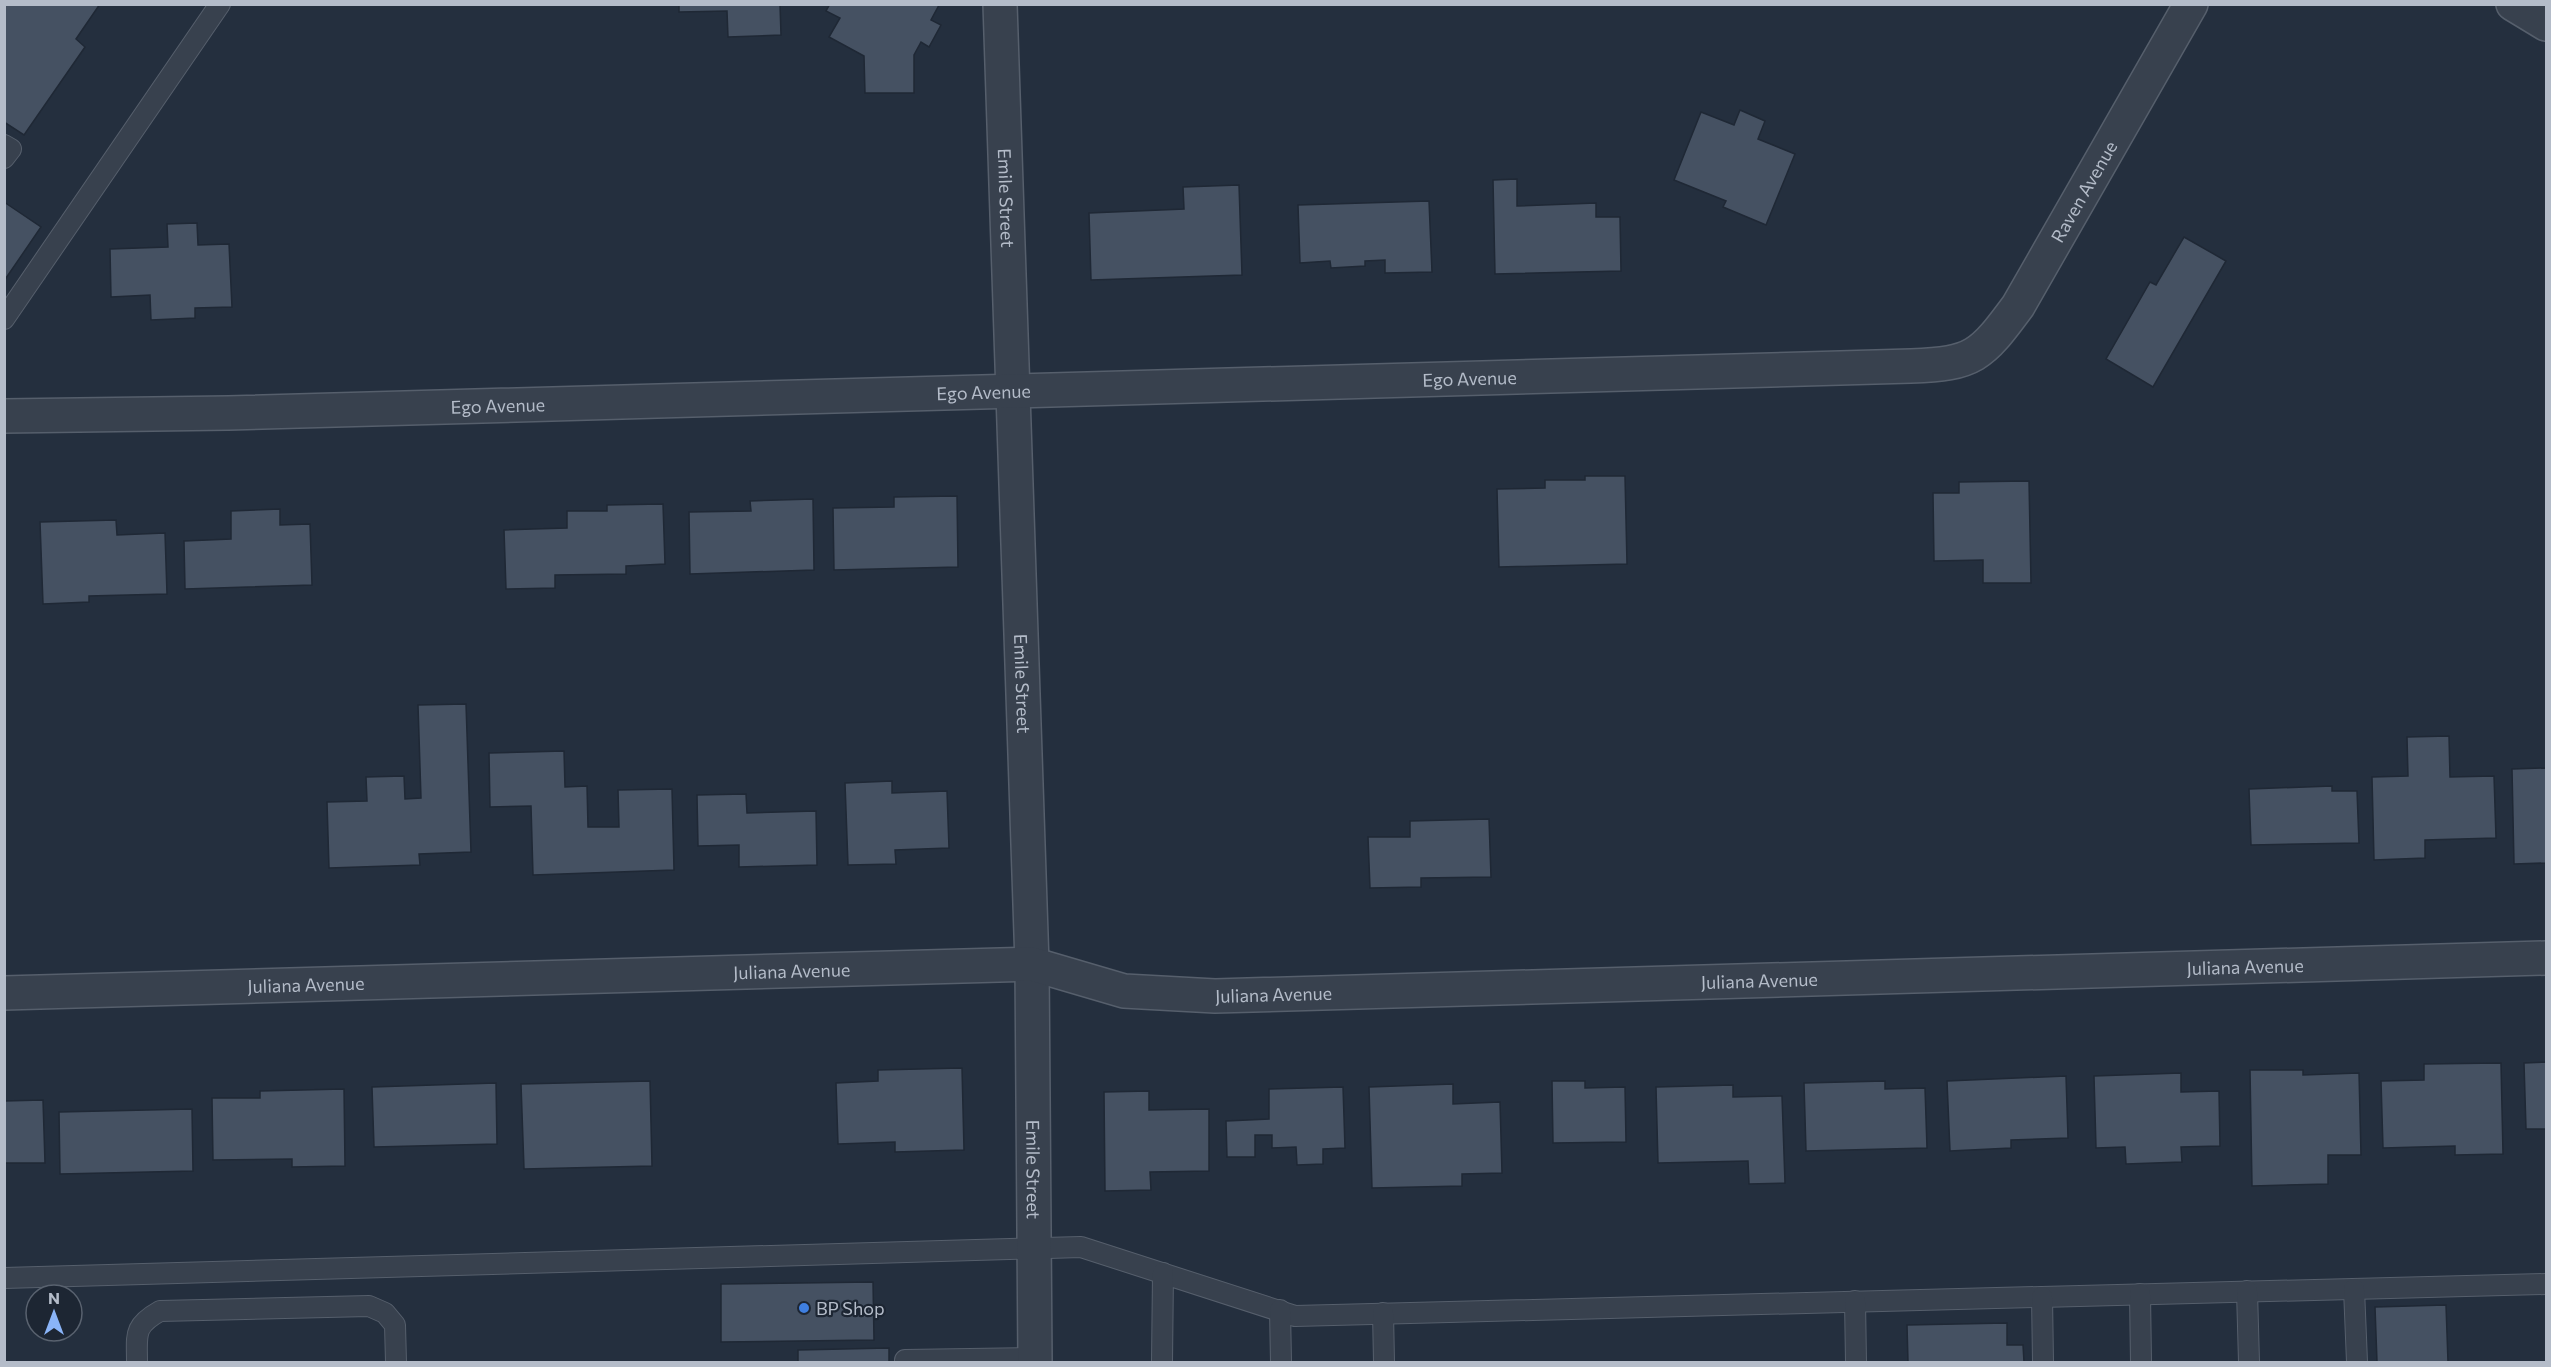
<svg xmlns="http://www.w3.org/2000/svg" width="2551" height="1367" font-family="Commissioner,sans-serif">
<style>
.building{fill:#455162;stroke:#1f2835;stroke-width:1.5}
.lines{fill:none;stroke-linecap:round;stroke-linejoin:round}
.lane-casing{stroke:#565f6c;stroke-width:22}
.street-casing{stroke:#565f6c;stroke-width:36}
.lane{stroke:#38414e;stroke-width:20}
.street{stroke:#38414e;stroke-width:33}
.shop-dot{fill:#3f7fe0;stroke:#1d2633;stroke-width:2}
.labels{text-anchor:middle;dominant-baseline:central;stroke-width:4.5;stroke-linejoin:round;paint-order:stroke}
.street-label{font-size:18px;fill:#b4bcc9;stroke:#1d2633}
.poi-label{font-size:18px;fill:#b4bcc9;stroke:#1d2633;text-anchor:start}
</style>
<rect width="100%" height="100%" fill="#242f3e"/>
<g class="building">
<polygon points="4,4 100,4 76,39 85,47 24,135 4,122"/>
<polygon points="679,4 780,4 781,35 728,37 727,11 679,12"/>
<polygon points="830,4 939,5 931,20 941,25 929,47 921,42 914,55 914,93 865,93 864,56 829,37 840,18 826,11"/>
<polygon points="1740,110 1765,121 1758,139 1795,154 1766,225 1723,207 1726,201 1674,180 1701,112 1734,125"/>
<polygon points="1517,179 1517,206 1596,203 1596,217 1620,217 1621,271 1495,274 1493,180"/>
<polygon points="1239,185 1242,275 1091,280 1089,213 1184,209 1183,187"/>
<polygon points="1429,201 1432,272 1385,273 1385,260 1365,261 1365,266 1331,268 1330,261 1300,263 1298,205"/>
<polygon points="4,202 41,227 4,281"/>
<polygon points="197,223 198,245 229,244 232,307 195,308 195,318 151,320 150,295 111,297 110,249 168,247 167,224"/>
<polygon points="2184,237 2226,261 2153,387 2106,359 2150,282 2156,285"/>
<polygon points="1585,476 1625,476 1627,564 1499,567 1497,489 1545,488 1545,480 1585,480"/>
<polygon points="2029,481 2031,583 1983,583 1983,560 1934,561 1933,493 1959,493 1959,482"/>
<polygon points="957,496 958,567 834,570 833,508 894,507 894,497"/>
<polygon points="813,499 814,570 690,574 689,512 751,511 750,501"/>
<polygon points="663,504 665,564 626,566 626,574 555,575 555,588 506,589 504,530 567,528 567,511 607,511 607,505"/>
<polygon points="280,509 280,525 310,524 312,585 185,589 184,541 231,539 231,511"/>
<polygon points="116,520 117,535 165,533 167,594 89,596 89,602 43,604 40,522"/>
<polygon points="466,704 471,852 419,854 420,865 329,868 327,802 367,801 366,777 404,776 405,799 421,798 418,705"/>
<polygon points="2449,736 2450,777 2494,776 2496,838 2425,840 2425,858 2374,860 2372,777 2408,776 2407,737"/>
<polygon points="564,751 565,787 587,786 588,827 619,827 618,790 672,789 674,870 533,875 531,806 490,807 489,753"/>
<polygon points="2546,768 2546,863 2514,864 2512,769"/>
<polygon points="892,781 892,793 947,791 949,848 895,850 896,864 848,865 845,783"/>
<polygon points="2332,786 2332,791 2357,791 2359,843 2251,845 2249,789"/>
<polygon points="746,794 747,813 816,811 817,865 739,867 739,845 698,846 697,795"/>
<polygon points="1489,819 1491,877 1421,878 1421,887 1370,888 1368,837 1410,837 1410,821"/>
<polygon points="2546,1062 2546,1129 2526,1129 2524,1063"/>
<polygon points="2501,1063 2503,1154 2455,1155 2455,1146 2383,1148 2381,1081 2424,1080 2424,1064"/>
<polygon points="962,1068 964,1150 895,1152 895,1142 838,1144 836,1083 878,1081 878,1070"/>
<polygon points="2250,1070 2303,1070 2303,1075 2359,1073 2361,1155 2328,1155 2328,1184 2252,1186"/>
<polygon points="2181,1073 2181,1092 2219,1091 2220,1146 2181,1147 2182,1162 2126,1164 2125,1147 2096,1148 2094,1076"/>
<polygon points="2066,1076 2068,1138 2011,1140 2011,1148 1950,1151 1947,1081"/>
<polygon points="650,1081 652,1166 524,1169 521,1084"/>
<polygon points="1552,1081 1585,1081 1585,1088 1625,1087 1626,1142 1553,1143"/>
<polygon points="1885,1081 1885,1089 1925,1088 1927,1148 1806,1151 1804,1083"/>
<polygon points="496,1083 497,1144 374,1147 372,1087"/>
<polygon points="1453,1084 1453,1104 1500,1102 1502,1173 1462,1174 1462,1186 1372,1188 1369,1087"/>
<polygon points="1733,1085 1733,1097 1782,1096 1785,1183 1749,1184 1748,1161 1658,1163 1656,1087"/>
<polygon points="1343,1087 1345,1148 1323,1149 1323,1164 1297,1165 1296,1147 1272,1148 1272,1135 1255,1135 1255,1157 1227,1157 1226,1121 1269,1119 1269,1089"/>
<polygon points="344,1089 345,1166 292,1167 292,1159 213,1160 212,1098 260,1098 260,1091"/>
<polygon points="1149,1091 1149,1110 1209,1109 1209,1171 1150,1172 1151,1190 1105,1191 1104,1092"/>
<polygon points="43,1100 45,1163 4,1163 4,1101"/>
<polygon points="192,1109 193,1171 60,1174 59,1112"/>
<polygon points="873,1282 874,1340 721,1342 721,1284"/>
<polygon points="2446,1305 2448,1362 2377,1362 2375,1307"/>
<polygon points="2007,1323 2007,1345 2023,1345 2024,1362 1908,1362 1907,1325"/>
<polygon points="889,1348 889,1362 798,1362 798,1350"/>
</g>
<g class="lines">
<defs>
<g id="lane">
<polyline points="4,145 11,149 4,158"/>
<polyline points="4,319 220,4"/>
<polyline points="4,1278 1081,1247 1295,1316 2546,1284"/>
<polyline points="2354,1289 2357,1362"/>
<polyline points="2247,1291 2249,1362"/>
<polyline points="2140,1294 2141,1362"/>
<polyline points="2042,1297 2043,1362"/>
<polyline points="1855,1301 1856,1362"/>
<polyline points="1280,1310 1281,1362"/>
<polyline points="1383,1313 1384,1362"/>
<path d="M137,1362C137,1335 133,1326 160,1311L369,1306L385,1313L395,1325L396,1362"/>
<polyline points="905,1362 905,1360 1034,1358"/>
<polyline points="1162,1362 1163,1273"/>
</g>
<g id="street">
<path id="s1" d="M1000,4L1032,964L1035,1362"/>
<polyline points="2513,4 2546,24"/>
<path id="s2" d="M4,416L228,413L1911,366C1974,364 1981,356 2018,306L2191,4"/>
<path id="s3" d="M4,993L1032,964L1124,991L1215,996L2546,958"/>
</g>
</defs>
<use href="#lane" class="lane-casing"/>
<use href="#street" class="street-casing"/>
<use href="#lane" class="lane"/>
<use href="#street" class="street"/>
</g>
<circle class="shop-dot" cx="804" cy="1308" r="6"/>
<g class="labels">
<g class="street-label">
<text stroke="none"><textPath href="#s2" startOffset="2170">Raven Avenue</textPath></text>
<text stroke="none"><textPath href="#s1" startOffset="194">Emile Street</textPath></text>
<text stroke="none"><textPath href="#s2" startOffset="1466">Ego Avenue</textPath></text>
<text stroke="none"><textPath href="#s2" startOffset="980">Ego Avenue</textPath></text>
<text stroke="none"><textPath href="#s2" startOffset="494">Ego Avenue</textPath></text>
<text stroke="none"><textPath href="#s1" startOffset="680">Emile Street</textPath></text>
<text stroke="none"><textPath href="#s3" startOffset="2246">Juliana Avenue</textPath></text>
<text stroke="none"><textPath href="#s3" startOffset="788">Juliana Avenue</textPath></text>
<text stroke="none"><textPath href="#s3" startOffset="1760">Juliana Avenue</textPath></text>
<text stroke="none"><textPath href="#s3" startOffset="302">Juliana Avenue</textPath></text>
<text stroke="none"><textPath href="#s3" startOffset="1274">Juliana Avenue</textPath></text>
<text stroke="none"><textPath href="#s1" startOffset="1166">Emile Street</textPath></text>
</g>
<g class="poi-label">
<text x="816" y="1308">BP Shop</text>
</g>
</g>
<rect width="2551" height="1367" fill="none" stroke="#b4bcc9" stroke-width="12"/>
<g transform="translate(54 1313)"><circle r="28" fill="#1d2633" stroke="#59626f" stroke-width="1.5"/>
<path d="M0-4.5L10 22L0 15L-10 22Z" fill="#8ab4f8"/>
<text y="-9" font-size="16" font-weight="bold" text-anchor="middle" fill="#b4bcc9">N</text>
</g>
</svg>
